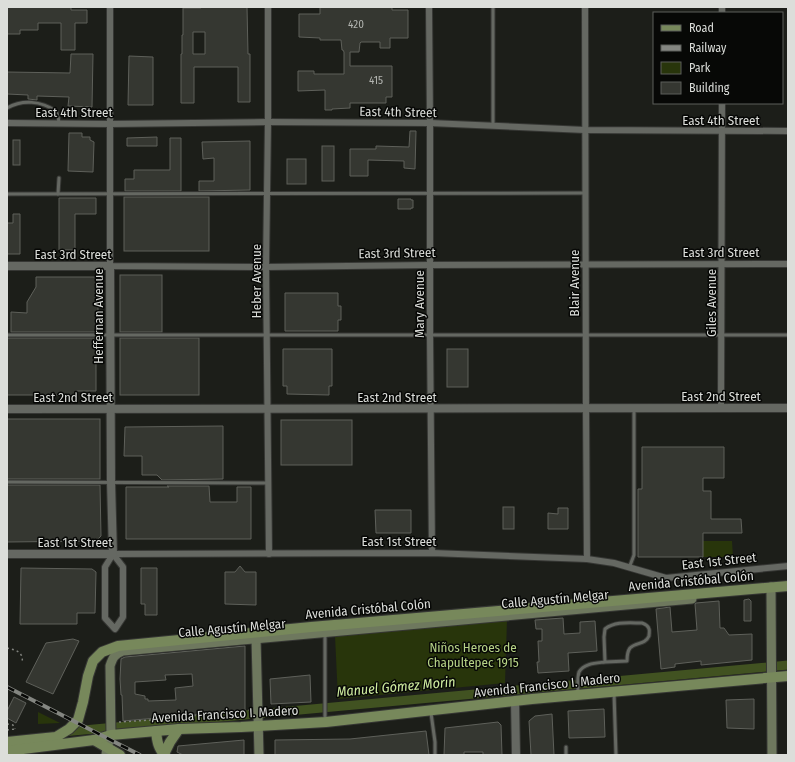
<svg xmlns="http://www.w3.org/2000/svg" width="795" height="762" font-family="'Fira Sans Condensed',sans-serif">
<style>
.green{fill:#28350b}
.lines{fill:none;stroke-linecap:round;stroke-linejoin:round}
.canal{stroke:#415221;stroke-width:9}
.building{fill:#353731;stroke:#5e605a;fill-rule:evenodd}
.service-casing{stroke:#363734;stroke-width:5}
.minor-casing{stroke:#363734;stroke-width:8}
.tertiary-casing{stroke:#363734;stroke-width:10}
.secondary-casing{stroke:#363734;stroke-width:11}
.primary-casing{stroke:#363734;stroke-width:12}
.path{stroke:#81837e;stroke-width:1.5;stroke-dasharray:2 3;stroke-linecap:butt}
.service{stroke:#656862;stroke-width:3}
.minor{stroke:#656862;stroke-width:6}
.tertiary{stroke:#656862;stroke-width:8}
.secondary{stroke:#6e785e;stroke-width:9}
.primary{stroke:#77885b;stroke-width:10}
.rail-casing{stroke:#848681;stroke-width:4}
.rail{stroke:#070806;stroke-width:2.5;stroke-dasharray:8;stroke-linecap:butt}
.labels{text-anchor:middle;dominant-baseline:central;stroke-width:3;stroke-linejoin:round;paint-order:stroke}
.number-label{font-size:11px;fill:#b2b4b0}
.street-label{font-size:13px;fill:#dcdeda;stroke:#070806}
.park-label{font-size:13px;fill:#b7d387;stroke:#070806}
.water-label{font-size:14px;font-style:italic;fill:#cfec9f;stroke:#070806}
</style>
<rect width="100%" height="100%" fill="#1c1e19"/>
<g class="green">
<polygon points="703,541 732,541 733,557 703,557"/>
<polygon points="507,619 505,683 338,699 335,636"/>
<polygon points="38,712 60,723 38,724"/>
</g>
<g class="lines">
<polyline class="canal" points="62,732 788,665"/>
</g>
<g class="building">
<polygon points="7,7 71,7 71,10 87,10 87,23 75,23 75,50 61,50 61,23 38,23 38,30 20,30 20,34 7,34"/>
<path d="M201,7H247L248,54H250V102H238V67H194V103H181V54H182V35H183V8H201ZM193,32H205V54H193Z"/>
<polygon points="320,7 392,7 392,10 408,10 408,38 390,38 390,48 380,48 380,42 361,42 360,43 359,52 350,52 350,66 392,66 392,97 386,97 386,103 350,103 350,108 332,109 332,110 325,110 325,90 298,91 298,71 314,71 314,74 344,74 344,52 343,50 342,50 341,40 320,40 320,38 299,37 299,14 320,14"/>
<polygon points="71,54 93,54 92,107 68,106 69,97 37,96 37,100 28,99 28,95 7,94 7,72 70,73"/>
<polygon points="129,56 153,57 153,105 128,105"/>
<polygon points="410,131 416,131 415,169 404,168 404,161 368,160 368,176 350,176 350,149 376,149 376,146 409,147"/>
<polygon points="69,133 82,133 82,137 90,137 90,140 94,142 93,172 68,171"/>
<polygon points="157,137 157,146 127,146 127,138"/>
<polygon points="170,138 181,138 181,191 125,191 125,179 134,179 134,170 170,170"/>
<rect x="13" y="140" width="7" height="25"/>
<polygon points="250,141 250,190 199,191 199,181 214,181 214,158 203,159 202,142"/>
<rect x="322" y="146" width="12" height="35"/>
<rect x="287" y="159" width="19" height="25"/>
<rect x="124" y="197" width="85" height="54"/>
<polygon points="59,198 96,198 96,214 75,214 75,250 59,250"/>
<polygon points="398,199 411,199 411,200 413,200 413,208 411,208 411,209 398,209"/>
<polygon points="13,214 20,214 20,254 7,254 7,223 13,223"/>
<rect x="120" y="275" width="42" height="57"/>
<polygon points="36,277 98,277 98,332 11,332 11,312 27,313 27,302 36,287"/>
<polygon points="285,293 338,293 338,306 341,306 341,320 338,320 338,331 285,331"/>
<polygon points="7,338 96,338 96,391 77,391 77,395 7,395"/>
<rect x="120" y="338" width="79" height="57"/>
<polygon points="283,349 332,349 332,386 329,386 329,395 287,394 287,386 283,386"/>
<rect x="447" y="349" width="21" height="38"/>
<rect x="7" y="419" width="93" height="60"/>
<rect x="281" y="420" width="71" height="45"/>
<polygon points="223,426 223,479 162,480 157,475 142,475 142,456 124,456 125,427"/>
<polygon points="642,447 724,447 724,478 703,478 703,491 711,491 711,519 741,519 742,533 703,533 703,557 638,557 638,489 642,489"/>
<polygon points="7,485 100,485 101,536 96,541 7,542"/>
<polygon points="167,486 209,486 210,502 237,502 237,487 251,487 251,539 126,539 126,487 169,487"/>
<rect x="503" y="507" width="11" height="22"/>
<polygon points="558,508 568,508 568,529 548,529 548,513 558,514"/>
<polygon points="375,510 411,510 411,533 376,533"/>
<polygon points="240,566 245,572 256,572 256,605 225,604 225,572 235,572"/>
<polygon points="21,568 92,569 96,572 95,613 77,613 77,624 20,624"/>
<polygon points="141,568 157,568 157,615 145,615 145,604 141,604"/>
<polygon points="749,599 751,601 751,621 744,621 744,600"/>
<polygon points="719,601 720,628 724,628 729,635 752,634 752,660 701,665 701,661 675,664 675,667 661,669 656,609 670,607 672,632 697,630 695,604 696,603"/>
<polygon points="563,618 564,634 580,633 580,622 595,621 597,651 568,653 569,671 538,673 537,662 539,662 538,641 542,641 542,629 536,629 535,620"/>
<polygon points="73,639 79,641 53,694 26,682 46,643"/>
<path d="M245,646V710L123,721L122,695H121L120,679L121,659L125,657ZM192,674L193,686L175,688L176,700L148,701V699H145V696L135,694V682L166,680L165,675Z"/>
<polygon points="310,675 311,702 271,704 270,679"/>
<polygon points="14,697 26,703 16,723 7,718 7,711"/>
<polygon points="754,699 754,729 727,728 726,700"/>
<polygon points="604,709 605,737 569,738 568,711"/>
<polygon points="552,714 554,755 531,755 529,721 535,716"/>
<polygon points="498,722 501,725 502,755 483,755 483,752 464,752 464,755 444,755 445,728"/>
<polygon points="426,731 429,755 275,755 275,740 350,739"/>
<polygon points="244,740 244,755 183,755 177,752 178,746"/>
</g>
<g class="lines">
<defs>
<g id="service">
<polyline points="493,7 493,126"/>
<path d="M7,108C23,99 41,101 56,111L58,116L59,123"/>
<polyline points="7,194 585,193"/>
<polyline points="58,194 59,178"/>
<polyline points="7,335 788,335"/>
<polyline points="7,482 268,483"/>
<polyline points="629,568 634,555 634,409"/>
<polyline points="325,635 325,721"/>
<polyline points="614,693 616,755"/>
<path d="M578,694C578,687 577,678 579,672C584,663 597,663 605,662L604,637L605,629C615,621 630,623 642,623C645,624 648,625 649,629C650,631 649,633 649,636C645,645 636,642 630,648C627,652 627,656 627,661L605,662"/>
<polyline points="431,713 435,742 435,755"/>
<polyline points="566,747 566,755"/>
</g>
<g id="minor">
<polyline points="110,7 110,266 266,267 429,265 788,264"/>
<polyline points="268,7 268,122 266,267 269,554"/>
<polyline points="429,7 430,123 430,335 432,553"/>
<polyline points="585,7 586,408 587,559"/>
<polyline points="722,13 722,7"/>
<polyline points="7,123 110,124 268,122 430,123 585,130 788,131"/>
<polyline points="721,408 722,103"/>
<polyline points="113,554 432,553 587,559 614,563 666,578 788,566"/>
<polygon points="113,554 123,567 123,617 115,629 105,618 105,567"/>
</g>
<g id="tertiary">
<polyline points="7,266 110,266 111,482 113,554 7,554"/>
<polyline points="7,409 788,408"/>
<polyline points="515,701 516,755"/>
</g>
<g id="secondary">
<polyline points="771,587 772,755"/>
<polyline points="256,638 259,755"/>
<path d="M106,755L107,748L111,735L110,666C113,657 114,655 123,651C313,632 503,618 692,599"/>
</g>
<g id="primary">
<path d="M156,731C157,741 158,748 165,755"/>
<polyline points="94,740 120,755"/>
<polyline points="7,742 56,737 69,729 78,720 83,702 88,676 93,661 102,652 118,646 311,627 788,586"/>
<polyline points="7,751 94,740 111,735 179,729 241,727 326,722 532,699 788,676"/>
<polyline points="164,754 170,742 179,729"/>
</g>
</defs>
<use href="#service" class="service-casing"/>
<use href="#minor" class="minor-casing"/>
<use href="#tertiary" class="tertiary-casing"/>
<use href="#secondary" class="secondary-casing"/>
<use href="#primary" class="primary-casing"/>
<g class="path">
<path d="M7,648C16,650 24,652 22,663"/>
<polyline points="119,722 152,720 250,710"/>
<polyline points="7,724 13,725 15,729"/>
<polyline points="7,730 15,729"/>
</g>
<use href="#service" class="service"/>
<use href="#minor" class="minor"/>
<use href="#tertiary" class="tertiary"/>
<use href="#secondary" class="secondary"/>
<use href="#primary" class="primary"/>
<defs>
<polyline id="rail" points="7,687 140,755"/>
</defs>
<use href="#rail" class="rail-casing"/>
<use href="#rail" class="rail"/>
</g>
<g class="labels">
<g class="number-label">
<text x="356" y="24">420</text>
<text x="376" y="80">415</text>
</g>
<g class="street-label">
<text x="74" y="112">East 4th Street</text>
<text transform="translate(398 112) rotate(1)">East 4th Street</text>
<text x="721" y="120">East 4th Street</text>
<text x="721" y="252">East 3rd Street</text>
<text transform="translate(397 253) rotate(-1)">East 3rd Street</text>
<text x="73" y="254">East 3rd Street</text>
<text transform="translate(256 281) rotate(-90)">Heber Avenue</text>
<text transform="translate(574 283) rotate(-90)">Blair Avenue</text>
<text transform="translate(711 303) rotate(-90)">Giles Avenue</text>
<text transform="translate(419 304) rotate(-90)">Mary Avenue</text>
<text transform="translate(98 316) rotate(-90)">Heffernan Avenue</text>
<text x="721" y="396">East 2nd Street</text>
<text x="73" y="397">East 2nd Street</text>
<text x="397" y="397">East 2nd Street</text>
<text x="399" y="541">East 1st Street</text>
<text x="75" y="542">East 1st Street</text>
<text transform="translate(719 561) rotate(-6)">East 1st Street</text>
<text transform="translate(691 581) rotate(-5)">Avenida Cristóbal Colón</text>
<text transform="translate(555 599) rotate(-5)">Calle Agustín Melgar</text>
<text transform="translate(368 609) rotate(-5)">Avenida Cristóbal Colón</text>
<text transform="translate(232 628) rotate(-5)">Calle Agustín Melgar</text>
<text transform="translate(547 685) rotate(-6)">Avenida Francisco I. Madero</text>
<text transform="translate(225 714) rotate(-3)">Avenida Francisco I. Madero</text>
</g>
<g class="park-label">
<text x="473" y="647">Niños Heroes de<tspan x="473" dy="15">Chapultepec 1915</tspan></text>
</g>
<g class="water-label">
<text transform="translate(396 687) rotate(-5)">Manuel Gómez Morin</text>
</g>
</g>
<rect width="795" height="762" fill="none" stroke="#dcdeda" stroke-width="16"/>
<rect x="653" y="12" width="130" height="92" fill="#070806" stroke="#5c5e5b"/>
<rect x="661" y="25" width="20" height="6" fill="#77885b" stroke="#5c5e5b"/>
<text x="689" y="32" font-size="12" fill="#dcdeda">Road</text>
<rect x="661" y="45" width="20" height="6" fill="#848681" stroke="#5c5e5b"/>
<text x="689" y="52" font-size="12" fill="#dcdeda">Railway</text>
<rect x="661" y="62" width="20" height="12" fill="#28350b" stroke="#5c5e5b"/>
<text x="689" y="72" font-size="12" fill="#dcdeda">Park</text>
<rect x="661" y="82" width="20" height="12" fill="#353731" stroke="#5c5e5b"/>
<text x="689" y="92" font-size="12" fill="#dcdeda">Building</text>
</svg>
